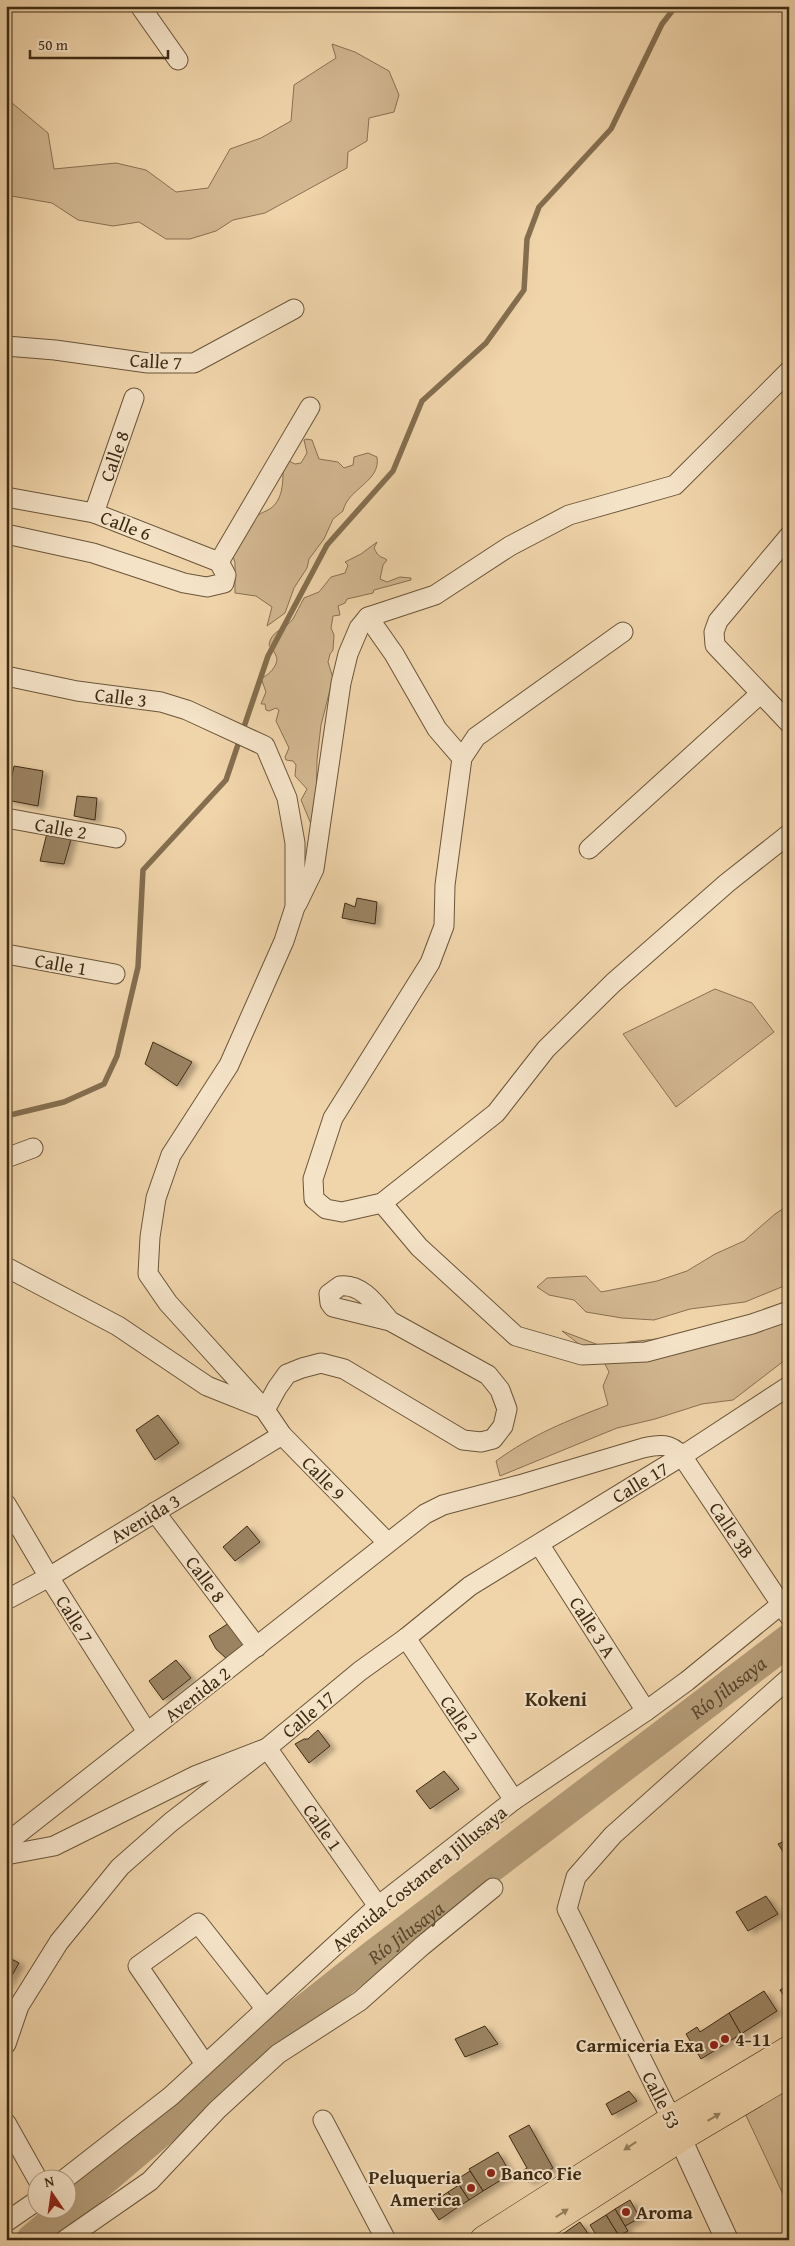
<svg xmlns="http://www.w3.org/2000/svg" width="795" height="2246" font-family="'Gentium Book Plus',serif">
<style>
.green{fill:#d2b790;stroke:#887152}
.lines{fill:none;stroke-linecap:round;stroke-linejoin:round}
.stream{stroke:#846e4f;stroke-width:5.5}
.river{stroke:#b39b77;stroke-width:32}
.building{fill:#9b8362;stroke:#3e2b13;filter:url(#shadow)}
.minor-casing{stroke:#6a5539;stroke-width:21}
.tertiary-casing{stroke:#6a5539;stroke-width:24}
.primary-casing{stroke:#3e2b13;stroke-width:29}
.minor{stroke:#f5e3c8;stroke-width:19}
.tertiary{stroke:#f5e3c8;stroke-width:22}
.primary{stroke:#f0d4aa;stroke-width:28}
.oneway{fill:#97805e}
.poi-dot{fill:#8f2418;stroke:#f5e3c8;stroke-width:2}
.labels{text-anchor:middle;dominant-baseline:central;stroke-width:4;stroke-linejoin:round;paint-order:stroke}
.street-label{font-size:19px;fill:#3e2b13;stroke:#f5e3c8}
.poi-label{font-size:19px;font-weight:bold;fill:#3e2b13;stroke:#f5e3c8;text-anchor:start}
.water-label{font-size:20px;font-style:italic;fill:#5b472c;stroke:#f5e3c8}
.neighbourhood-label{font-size:20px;font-weight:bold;fill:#3e2b13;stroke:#f5e3c8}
</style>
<defs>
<filter id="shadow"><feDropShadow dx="5.5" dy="3" stdDeviation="2.5" flood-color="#0004"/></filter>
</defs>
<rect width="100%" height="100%" fill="#f0d4aa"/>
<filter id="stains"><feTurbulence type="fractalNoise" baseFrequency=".004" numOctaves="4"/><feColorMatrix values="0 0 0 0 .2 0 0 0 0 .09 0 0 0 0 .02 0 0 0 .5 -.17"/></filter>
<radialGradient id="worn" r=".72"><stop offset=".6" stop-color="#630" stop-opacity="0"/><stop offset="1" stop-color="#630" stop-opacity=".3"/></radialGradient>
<g class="green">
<polygon points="332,44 355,52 389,71 399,95 394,112 369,118 367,141 348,152 347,168 265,213 233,220 216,231 190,239 166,239 139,222 113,226 78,220 52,203 6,195 6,103 12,103 48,133 54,169 116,163 146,170 176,192 208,188 230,149 261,138 291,121 294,85 336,58"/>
<path d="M306,439L312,440L319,459L338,462L344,468L353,465L354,457L368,453L377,457C381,482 348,488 343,511L333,519L324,539L309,559L307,568L294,588L285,613L267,626L272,607L256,596L235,593V563L232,552C242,544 242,535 248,525C252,518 259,514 266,511C284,503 283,481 283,466L289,461L295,464L301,463L307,453L304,440Z"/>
<path d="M377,542L374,548C379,559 382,556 387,560L383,565L380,579L387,582L400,577L411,578V580L374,590L373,593L347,599L345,603L338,606L340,615L333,616L331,628L334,635L333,650L330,654L328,662L333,678L321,725L317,760L316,813L313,825L311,824L301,800L307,789L295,776L296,765L293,761L286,760L285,757L289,748L276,721L279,710L276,708L269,711L266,710L265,704H261L266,692L261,678C269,676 280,663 276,656C275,652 271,648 269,645C271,630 285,630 293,619C297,612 300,605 304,598L319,592L331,577L345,573L348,565L345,562L361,554Z"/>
<polygon points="715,989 752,1003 774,1032 676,1107 623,1034"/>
<polygon points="789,1205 789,1284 745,1302 690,1309 654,1320 622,1318 586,1312 574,1300 549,1295 537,1287 547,1278 586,1276 601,1292 657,1281 687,1271 715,1254 744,1241 775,1214"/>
<path d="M789,1315V1357L733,1400L702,1404L655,1419L617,1428L500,1476L496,1461C533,1434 567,1421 608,1405L603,1386L609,1372L605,1364L562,1331L609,1349L629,1342L710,1333Z"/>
<polygon points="789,2079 789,2207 742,2107"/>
</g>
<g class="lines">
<polyline class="stream" points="6,1116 64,1102 104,1084 117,1056 138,967 143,870 226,780 268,656 327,545 393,471 422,401 486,343 524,290 527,239 539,207 611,129 662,24 676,6"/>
<path class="river" id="s1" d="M32,2240L276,2033L372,1957L789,1640"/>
</g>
<g class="building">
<polygon points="14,766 43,771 38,806 7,800"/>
<polygon points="77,796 97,798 95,820 74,816"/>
<polygon points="47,833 72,836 64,864 40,861"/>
<polygon points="357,898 377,902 375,924 342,918 345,903 355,907"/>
<polygon points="153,1042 192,1062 177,1086 145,1064"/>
<polygon points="158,1415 179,1443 155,1460 136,1430"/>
<polygon points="247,1526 260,1542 235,1561 223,1547"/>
<polygon points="229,1623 247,1644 227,1659 216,1649 209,1636"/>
<polygon points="176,1660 191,1678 163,1700 149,1681"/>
<polygon points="318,1730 330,1746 309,1763 295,1744 304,1739 308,1739"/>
<polygon points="444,1771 459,1789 430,1809 416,1791"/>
<polygon points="789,1839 789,1861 778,1844"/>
<polygon points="766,1896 778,1914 748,1931 736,1912"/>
<polygon points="6,1956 19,1963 6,1986"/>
<polygon points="789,1985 789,2002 788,2002 780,1990"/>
<polygon points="764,1991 777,2011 741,2034 729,2013"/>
<polygon points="729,2013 741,2034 701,2059 686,2034 697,2027 700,2032"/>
<polygon points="485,2026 498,2044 465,2057 455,2039"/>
<polygon points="629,2091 637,2101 612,2115 606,2104"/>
<polygon points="529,2125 553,2168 528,2182 522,2171 527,2168 509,2136"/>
<polygon points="498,2152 511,2174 483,2191 469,2169"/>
<polygon points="470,2171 483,2191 469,2200 456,2180"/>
<polygon points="459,2185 469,2200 458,2207 448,2192"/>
<polygon points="448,2192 458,2207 439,2220 429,2205"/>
<polygon points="630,2200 640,2218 625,2226 615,2209"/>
<polygon points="615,2209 628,2231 619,2236 606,2215"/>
<polygon points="606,2215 619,2236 613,2240 599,2240 590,2225"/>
<polygon points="580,2222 591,2238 588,2240 554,2240"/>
</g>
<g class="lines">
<defs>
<g id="minor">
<polyline points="140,6 178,60"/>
<polyline points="6,346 55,350 148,363 194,363 294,309"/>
<polyline points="6,497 94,513 219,562 226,575 224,583 207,587 184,583 93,553 6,534"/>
<polyline points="94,513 134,398"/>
<polyline points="789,536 718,621 714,632 715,645 789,723"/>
<polyline points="219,562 310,407"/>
<polyline points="368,617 394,654 437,729 462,758"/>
<polyline points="623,632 476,737 462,758 445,885 444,926 430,963 333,1118 313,1179 314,1199 326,1209 342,1212 382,1203 496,1113 546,1049 613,983 727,883 789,834"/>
<polyline points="6,676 77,691 161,702 187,710 265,746 287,798 295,843 295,907 284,941 229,1065 171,1155 156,1198 150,1237 148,1274 168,1303 265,1410 282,1435 387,1542"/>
<polyline points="6,818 116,838"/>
<polyline points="589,849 760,694"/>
<polyline points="297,904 314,869 341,683 348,654 359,628 368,617 435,595 510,546 569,515 675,485 789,371"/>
<polyline points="6,954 115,974"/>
<polyline points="6,1158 33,1148"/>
<polyline points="382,1203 419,1247 516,1336 582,1355 646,1352 752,1324 789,1311"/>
<polyline points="6,1267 118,1326 207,1386 260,1407"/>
<path d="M265,1410L277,1388L287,1374L302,1368L321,1363L344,1369L463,1440L481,1442L493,1439L503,1426L507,1409L500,1390L488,1375L390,1321L333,1307L330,1303L329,1294L340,1286C362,1283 377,1306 390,1321"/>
<polyline points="6,1504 49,1577 147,1732"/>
<polyline points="155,1512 257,1647"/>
<polyline points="539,1544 646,1711"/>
<polyline points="6,1600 49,1577 282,1435"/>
<polyline points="406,1638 514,1800"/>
<path d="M6,1846L14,1837L425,1514L443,1505L519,1485L643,1448C660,1444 670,1443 682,1456L789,1616"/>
<polyline points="6,1855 54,1846 197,1775 267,1748 378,1906"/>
<polyline points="6,2044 19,2006 59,1942 120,1867 171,1822 267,1748 360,1671 406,1638 470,1586 682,1456 789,1386"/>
<polyline points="205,2064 138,1966 198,1923 265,2008"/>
<polyline points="323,2120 386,2240"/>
<polyline points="672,2120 567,1909 576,1877 613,1835 789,1678"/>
<polyline points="6,2123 38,2180"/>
<polyline points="66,2178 171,2096 378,1906 514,1800 646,1711 687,1681 789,1598"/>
<polyline points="6,2222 38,2200"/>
<polyline points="65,2240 150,2181 217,2110 278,2054 360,2001 422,1946 493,1888"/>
</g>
<polyline id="tertiary" points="673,2123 727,2240"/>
<g id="primary">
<polyline points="484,2240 672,2120 789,2050"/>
<polyline points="521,2240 681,2137 789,2073"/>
</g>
</defs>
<use href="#minor" class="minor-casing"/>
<use href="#tertiary" class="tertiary-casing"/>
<use href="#primary" class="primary-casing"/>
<use href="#minor" class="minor"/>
<use href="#tertiary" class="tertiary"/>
<use href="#primary" class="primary"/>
</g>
<defs><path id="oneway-solid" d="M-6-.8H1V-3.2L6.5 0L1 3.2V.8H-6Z" transform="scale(1.25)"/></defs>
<g class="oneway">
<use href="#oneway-solid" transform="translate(714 2117) rotate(-31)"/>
<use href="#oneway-solid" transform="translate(630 2146) rotate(147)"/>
<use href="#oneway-solid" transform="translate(562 2213) rotate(-33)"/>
</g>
<g class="poi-dot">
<circle cx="725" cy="2039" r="5"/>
<circle cx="714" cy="2045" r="5"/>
<circle cx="491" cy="2173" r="5"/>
<circle cx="471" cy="2188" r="5"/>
<circle cx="626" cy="2212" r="5"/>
</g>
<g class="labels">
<g class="street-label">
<text transform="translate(156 361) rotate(3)">Calle 7</text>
<text transform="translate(114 456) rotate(-71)">Calle 8</text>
<text transform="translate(126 525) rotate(21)">Calle 6</text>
<text transform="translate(121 697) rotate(7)">Calle 3</text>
<text transform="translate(61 828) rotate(10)">Calle 2</text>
<text transform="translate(61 964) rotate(10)">Calle 1</text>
<text transform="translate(324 1478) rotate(46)">Calle 9</text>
<text transform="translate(640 1482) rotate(-31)">Calle 17</text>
<text transform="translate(145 1518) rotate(-31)">Avenida 3</text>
<text transform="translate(732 1530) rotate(56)">Calle 3B</text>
<text transform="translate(206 1579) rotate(53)">Calle 8</text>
<text transform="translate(75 1619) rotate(58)">Calle 7</text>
<text transform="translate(593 1627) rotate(57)">Calle 3 A</text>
<text transform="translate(197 1694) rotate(-38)">Avenida 2</text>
<text transform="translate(308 1714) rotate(-40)">Calle 17</text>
<text transform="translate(460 1719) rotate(56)">Calle 2</text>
<text transform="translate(323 1827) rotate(55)">Calle 1</text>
<text transform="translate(419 1878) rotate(-39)">Avenida Costanera Jillusaya</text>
<text transform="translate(662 2100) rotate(63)">Calle 53</text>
</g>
<g class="poi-label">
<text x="735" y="2039">4-11</text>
<text x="704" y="2045" text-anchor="end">Carmiceria Exa</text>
<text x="501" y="2173">Banco Fie</text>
<text x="461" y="2177" text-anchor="end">Peluqueria<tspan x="461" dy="22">America</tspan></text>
<text x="636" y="2212">Aroma</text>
</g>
<g class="water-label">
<text stroke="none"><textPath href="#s1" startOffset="889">Río Jilusaya</textPath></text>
<text stroke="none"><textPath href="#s1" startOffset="484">Río Jilusaya</textPath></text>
</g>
<g class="neighbourhood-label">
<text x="556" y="1698">Kokeni</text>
</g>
</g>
<rect width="795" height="2246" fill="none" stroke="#f0d4aa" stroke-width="25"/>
<rect x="8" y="8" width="780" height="2231" fill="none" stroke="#3e2b13" stroke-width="2.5"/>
<rect x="12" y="12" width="770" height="2221" fill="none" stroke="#3e2b13"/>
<g transform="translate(52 2194) rotate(347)"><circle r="24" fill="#f5e3c8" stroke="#ac9980"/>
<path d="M0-4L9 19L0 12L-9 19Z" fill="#8f2418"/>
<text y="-8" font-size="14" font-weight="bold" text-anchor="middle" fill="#3e2b13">N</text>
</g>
<path d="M30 50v8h138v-8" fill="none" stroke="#3e2b13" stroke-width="2.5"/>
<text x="38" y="50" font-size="15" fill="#3e2b13" stroke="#f5e3c8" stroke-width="4" paint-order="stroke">50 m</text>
<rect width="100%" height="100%" filter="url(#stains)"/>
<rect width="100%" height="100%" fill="url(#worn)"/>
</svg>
